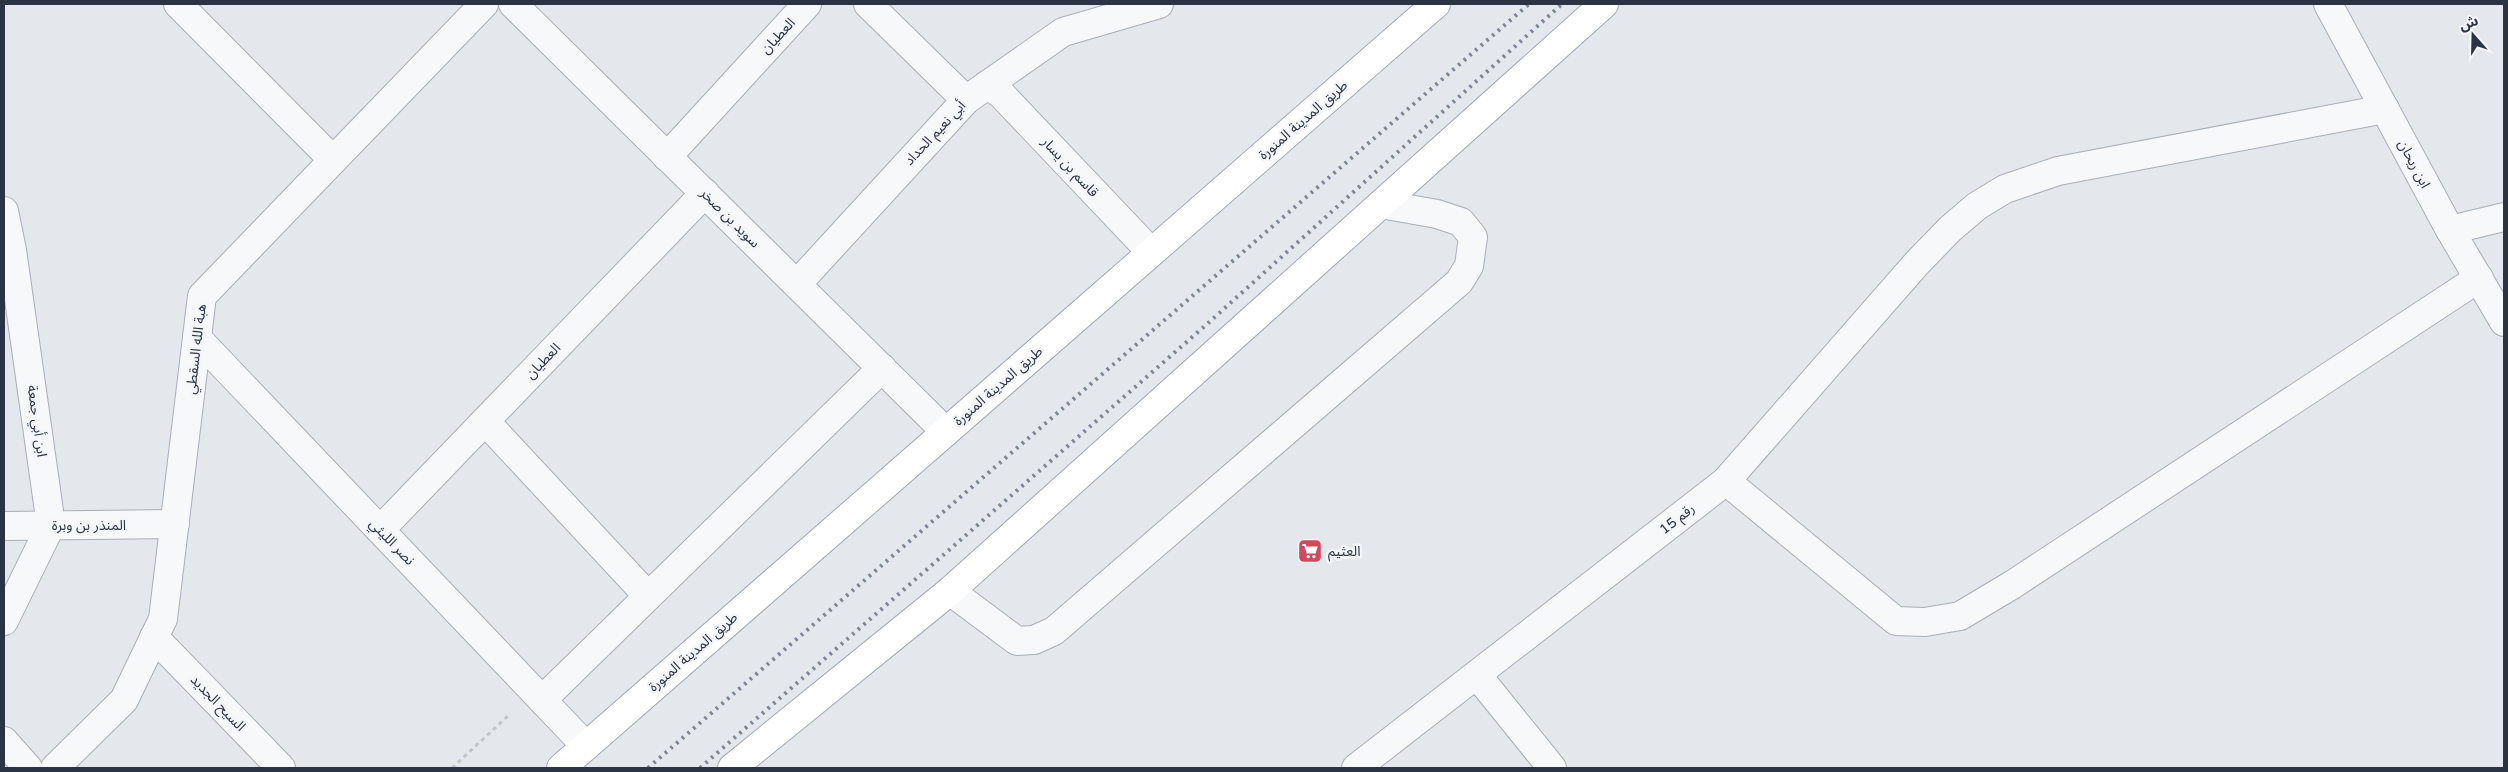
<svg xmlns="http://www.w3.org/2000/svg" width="2508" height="772" font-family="'Varela Round','Noto Sans Arabic',sans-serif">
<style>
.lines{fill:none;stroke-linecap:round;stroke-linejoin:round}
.minor-casing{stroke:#a9aeb7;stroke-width:30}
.major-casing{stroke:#a3abb8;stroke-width:30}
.path{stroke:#c2c5cb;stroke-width:3;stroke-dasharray:4 4;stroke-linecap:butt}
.minor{stroke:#f7f8fa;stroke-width:28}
.major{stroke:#fff;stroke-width:28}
.rail{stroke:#7d8696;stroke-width:4;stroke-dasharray:2.5 5;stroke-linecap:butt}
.labels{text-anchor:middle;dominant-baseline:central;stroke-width:5;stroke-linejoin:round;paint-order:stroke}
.street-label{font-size:14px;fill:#2b3445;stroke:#f4f6f9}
.poi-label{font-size:14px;fill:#2b3445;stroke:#f4f6f9;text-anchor:start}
</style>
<rect width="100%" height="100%" fill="#e4e7ec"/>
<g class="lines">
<defs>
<g id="minor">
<polyline points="178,4 333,160"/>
<polyline points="513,4 946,432"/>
<polyline points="868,4 966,100"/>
<polyline points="2328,4 2450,230 2504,322"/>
<polyline points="987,85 1001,94 1151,252"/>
<polyline points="667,157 807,4"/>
<polyline points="4,211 12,250 51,525 4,621"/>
<polyline points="2450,230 2504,217"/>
<polyline points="797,284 966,100 1063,32 1159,4"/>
<polyline points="197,338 586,746"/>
<polyline points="485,421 648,596"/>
<polyline points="1726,481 1917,263 1950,229 1977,206 2005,189 2058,171 2385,109"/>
<polyline points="4,526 175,524"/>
<polyline points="380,530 705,193"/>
<polyline points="950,591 1017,641 1034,640 1054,631 1459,282 1469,266 1473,237 1461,222 1437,214 1381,204"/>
<polyline points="154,637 281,768"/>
<polyline points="1477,675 1552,768"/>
<polyline points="542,700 882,368"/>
<polyline points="4,741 28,768"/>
<polyline points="55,768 124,700 163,619 202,296 484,4"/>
<polyline points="1356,768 1726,481 1896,621 1925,622 1960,616 2012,585 2479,278"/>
</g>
<g id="major">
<polyline points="561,768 1436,4"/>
<polyline points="732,768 950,591 1604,4"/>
</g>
</defs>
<use href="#minor" class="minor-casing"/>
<use href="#major" class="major-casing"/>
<polyline class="path" points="452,768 510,714"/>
<use href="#minor" class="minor"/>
<use href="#major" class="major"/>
<g class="rail">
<polyline points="648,768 1529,4"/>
<polyline points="700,768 1206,325 1562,4"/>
</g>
</g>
<defs>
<symbol id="supermarket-square" viewBox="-11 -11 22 22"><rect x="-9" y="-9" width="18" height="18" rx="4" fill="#d1495b" stroke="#f4f6f9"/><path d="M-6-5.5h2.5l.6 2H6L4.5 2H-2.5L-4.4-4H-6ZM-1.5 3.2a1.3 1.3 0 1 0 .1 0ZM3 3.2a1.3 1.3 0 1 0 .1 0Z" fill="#fff"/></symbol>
</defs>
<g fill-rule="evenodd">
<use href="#supermarket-square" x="1296" y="537" width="28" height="28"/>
</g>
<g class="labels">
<g class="street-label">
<text transform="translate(778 36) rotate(-47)">العطيان</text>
<text transform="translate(1303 120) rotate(-41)">طريق المدينة المنورة</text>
<text transform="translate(935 133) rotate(-47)">أبي نعيم الحداد</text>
<text transform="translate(2414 164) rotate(62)">ابن ريحان</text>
<text transform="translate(1070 167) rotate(47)">قاسم بن يسار</text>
<text transform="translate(730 218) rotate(45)">سويد بن صخر</text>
<text transform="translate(196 349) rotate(-83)">هبة الله السقطي</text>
<text transform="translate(543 361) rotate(-46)">العطيان</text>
<text transform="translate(998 386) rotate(-41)">طريق المدينة المنورة</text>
<text transform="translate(37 421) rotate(82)">ابن أبي جمعة</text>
<text transform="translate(1677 519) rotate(-38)">رقم 15</text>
<text x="89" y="525">المنذر بن وبرة</text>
<text transform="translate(392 542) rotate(46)">نصر الليثي</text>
<text transform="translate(693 652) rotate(-41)">طريق المدينة المنورة</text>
<text transform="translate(218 703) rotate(46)">السيح الجديد</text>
</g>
<g class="poi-label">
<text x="1328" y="551">العثيم</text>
</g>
</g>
<rect width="2508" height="772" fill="none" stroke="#2b3445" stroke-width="10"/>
<g transform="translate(2473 35) rotate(340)" stroke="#f4f6f9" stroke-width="4" paint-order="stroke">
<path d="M0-4L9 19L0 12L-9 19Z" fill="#2b3445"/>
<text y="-8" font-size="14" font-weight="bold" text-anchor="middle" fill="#2b3445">ش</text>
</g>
</svg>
